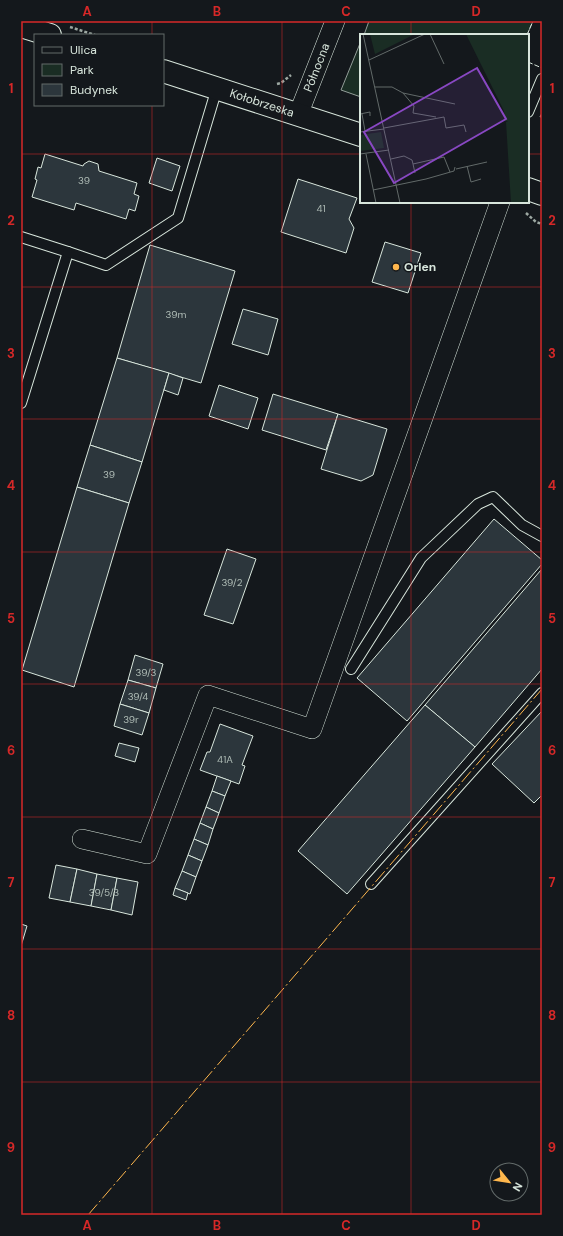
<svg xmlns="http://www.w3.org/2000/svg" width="563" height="1236" font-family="'DM Sans',sans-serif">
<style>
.green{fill:#1a2d24;stroke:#939e99}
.building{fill:#2c363c;stroke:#d8e6dc}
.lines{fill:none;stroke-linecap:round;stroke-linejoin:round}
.lane-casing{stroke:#d8e6dc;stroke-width:12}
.street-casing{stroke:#d8e6dc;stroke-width:20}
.secondary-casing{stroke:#d8e6dc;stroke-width:24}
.path{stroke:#9da8a2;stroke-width:2.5;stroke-dasharray:3 2;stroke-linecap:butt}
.lane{stroke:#14181c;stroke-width:10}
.street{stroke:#14181c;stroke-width:19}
.secondary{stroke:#14181c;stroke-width:22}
.fence{stroke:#d8e6dc;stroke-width:1;stroke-dasharray:5 2;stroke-linecap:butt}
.power{stroke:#ffb74d;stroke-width:1;stroke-dasharray:14 3 2 3;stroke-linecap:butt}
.grid{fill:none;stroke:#d62828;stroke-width:1;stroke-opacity:0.55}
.poi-dot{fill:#ffb74d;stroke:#14181c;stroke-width:1.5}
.labels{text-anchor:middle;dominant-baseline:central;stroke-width:3;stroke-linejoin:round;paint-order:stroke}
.number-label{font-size:10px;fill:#adbab4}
.street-label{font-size:12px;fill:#d8e6dc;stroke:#14181c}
.poi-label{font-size:12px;font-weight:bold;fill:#d8e6dc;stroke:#14181c;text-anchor:start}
.inset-road{fill:none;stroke:#626a69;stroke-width:1}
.view{fill:#8948c3;fill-opacity:0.15;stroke:#8948c3;stroke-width:2}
.inset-edge{fill:none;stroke:#d8e6dc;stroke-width:2}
.neatline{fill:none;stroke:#d62828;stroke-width:1.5}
.grid-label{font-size:13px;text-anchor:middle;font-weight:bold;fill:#d62828}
</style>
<rect width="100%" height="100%" fill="#14181c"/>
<g class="green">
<polygon points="369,21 533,21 527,35 364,35"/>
<polygon points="361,41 361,97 341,90"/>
</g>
<g class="building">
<polygon points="45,154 83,166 84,164 89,161 98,164 99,171 137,183 134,194 139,196 135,211 129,209 126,219 76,203 74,210 32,197 37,180 35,179 38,167 41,168"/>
<polygon points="157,158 180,166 172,191 149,183"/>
<polygon points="298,179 357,198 349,219 354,228 346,253 281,232"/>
<polygon points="385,242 421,253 408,293 372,282"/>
<polygon points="150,245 235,271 201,383 117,358"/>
<polygon points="243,309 278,319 268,355 232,344"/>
<polygon points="117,358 169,373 142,462 90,445"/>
<polygon points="169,373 183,378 178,395 164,390"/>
<polygon points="219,385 258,398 248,429 209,416"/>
<polygon points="273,394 338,414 326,450 262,430"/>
<polygon points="338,414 387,429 373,475 361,481 321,469"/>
<polygon points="90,445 142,462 129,503 77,487"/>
<polygon points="77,487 129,503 74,687 22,670"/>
<polygon points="494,519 542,560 542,564 407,721 357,678"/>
<polygon points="227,549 256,559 233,624 204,615"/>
<polygon points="541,570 542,669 475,747 425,705"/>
<polygon points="135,655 163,664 156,688 128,680"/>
<polygon points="128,680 156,688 149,713 120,704"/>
<polygon points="120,704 149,713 142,735 114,726"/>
<polygon points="425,705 475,747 347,894 298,851"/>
<polygon points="542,711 542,795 534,803 492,764"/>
<polygon points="220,724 253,736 242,765 245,766 239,784 200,770 207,752 210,752"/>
<polygon points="119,743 139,748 135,762 115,756"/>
<polygon points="217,776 231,781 225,796 212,791"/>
<polygon points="212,791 225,796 219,813 206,807"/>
<polygon points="206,807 219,813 213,829 200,823"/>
<polygon points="200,823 213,829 208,845 194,839"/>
<polygon points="194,839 208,845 202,861 188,855"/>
<polygon points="188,855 202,861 196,877 182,871"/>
<polygon points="56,865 77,869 70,902 49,898"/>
<polygon points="77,869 97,874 91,906 70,902"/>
<polygon points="182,871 196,877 190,894 175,888"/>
<polygon points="97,874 117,878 111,910 91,906"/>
<polygon points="117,878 138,882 132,915 111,910"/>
<polygon points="175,888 188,893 186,900 173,895"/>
<polygon points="21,924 27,926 21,946"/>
</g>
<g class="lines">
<defs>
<g id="lane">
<polyline points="528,112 542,79"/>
<polyline points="21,237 68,252 21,403"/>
<polyline points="68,252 106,265 178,218 217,88"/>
<polyline points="351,669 421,558 478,504 493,497 522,525 542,536"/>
<polyline points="371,884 542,693"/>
</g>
<g id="street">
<path id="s1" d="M298,115L335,21"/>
<polyline points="82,839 147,854 208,695 312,729 500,202"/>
</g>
<g id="secondary">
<polyline points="21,26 50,35"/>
<path id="s2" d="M163,71L361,135"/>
<polyline points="528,189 542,194"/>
</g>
</defs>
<use href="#lane" class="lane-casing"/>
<use href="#street" class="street-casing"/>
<use href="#secondary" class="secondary-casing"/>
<g class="path">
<polyline points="70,27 95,35"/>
<polyline points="277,84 281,83 291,75"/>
<polyline points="526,213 536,222 542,224"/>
</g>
<use href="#lane" class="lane"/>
<use href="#street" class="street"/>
<use href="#secondary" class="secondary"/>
<g class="fence">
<polyline points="527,35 533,21"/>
<polyline points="528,62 542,68"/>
<polyline points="542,113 540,117 542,118"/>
</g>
<polyline class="power" points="88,1215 542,689"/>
</g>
<path class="grid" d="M152,21V35M282,21V1215M411,21V35M152,105V1215M21,154H361M528,154H542M411,202V1215M21,287H542M21,419H542M21,552H542M21,684H542M21,817H542M21,949H542M21,1082H542"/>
<circle class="poi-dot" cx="396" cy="267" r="4"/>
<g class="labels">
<g class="number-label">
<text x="84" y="180">39</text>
<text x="321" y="208">41</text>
<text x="176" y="314">39m</text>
<text x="109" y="474">39</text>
<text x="232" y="582">39/2</text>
<text x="146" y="672">39/3</text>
<text x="138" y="696">39/4</text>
<text x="131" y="719">39r</text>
<text x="225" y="759">41A</text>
<text x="104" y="892">39/5/3</text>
</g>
<g class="street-label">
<text stroke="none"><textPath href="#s1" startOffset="51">Północna</textPath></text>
<text stroke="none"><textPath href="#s2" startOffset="104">Kołobrzeska</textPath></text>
</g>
<g class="poi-label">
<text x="404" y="267">Orlen</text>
</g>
</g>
<g transform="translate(360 34)">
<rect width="169" height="169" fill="#14181c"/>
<path d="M10,0H55L15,20ZM106,0H169V169H151L146,88L148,87H145L144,77ZM21,98L24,114L0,117V101Z" fill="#1a2d24"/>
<path class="inset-road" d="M3,0L40,169M70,0L84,30M9,26L65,0M15,53H32L43,59L95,70M43,59L54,72L53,79L76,83M0,80L10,78V82M2,80L5,97M24,94L84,83L86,94L104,91L106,98M0,98L24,95M0,120L29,116M6,120L16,169M31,125L44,122L52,126L53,130M107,132L111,148L121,145M96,135L127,128M55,139L53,130L84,123L90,138M13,156L66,145L94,137L95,133"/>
<path class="view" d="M117,34L146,85L34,149L4,98Z"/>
<rect width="169" height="169" class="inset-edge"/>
</g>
<rect width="563" height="1236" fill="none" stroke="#14181c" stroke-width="44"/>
<rect x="34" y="34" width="130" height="72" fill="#14181c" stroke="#626a69"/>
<rect x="42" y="47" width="20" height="6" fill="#14181c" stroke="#626a69"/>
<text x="70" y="54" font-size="12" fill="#d8e6dc">Ulica</text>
<rect x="42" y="64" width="20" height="12" fill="#1a2d24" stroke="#626a69"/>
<text x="70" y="74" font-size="12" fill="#d8e6dc">Park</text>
<rect x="42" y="84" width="20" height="12" fill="#2c363c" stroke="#626a69"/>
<text x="70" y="94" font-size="12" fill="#d8e6dc">Budynek</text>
<g transform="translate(509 1182) rotate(120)"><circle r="19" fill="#14181c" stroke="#626a69"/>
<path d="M0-3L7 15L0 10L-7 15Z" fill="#ffb74d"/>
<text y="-6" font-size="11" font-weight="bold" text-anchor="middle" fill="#d8e6dc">N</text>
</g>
<rect x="22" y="22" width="519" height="1192" class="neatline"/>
<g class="grid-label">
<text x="87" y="16">A</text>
<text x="217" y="16">B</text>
<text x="346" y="16">C</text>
<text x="476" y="16">D</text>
<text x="11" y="93">1</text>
<text x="552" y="93">1</text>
<text x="11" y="225">2</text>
<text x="552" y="225">2</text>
<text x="11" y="358">3</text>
<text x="552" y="358">3</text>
<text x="11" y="490">4</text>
<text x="552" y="490">4</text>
<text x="11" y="623">5</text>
<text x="552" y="623">5</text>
<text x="11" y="755">6</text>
<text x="552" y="755">6</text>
<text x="11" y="887">7</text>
<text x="552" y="887">7</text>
<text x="11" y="1020">8</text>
<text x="552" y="1020">8</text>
<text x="11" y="1152">9</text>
<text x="552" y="1152">9</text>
<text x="87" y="1230">A</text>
<text x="217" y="1230">B</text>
<text x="346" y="1230">C</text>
<text x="476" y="1230">D</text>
</g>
</svg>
